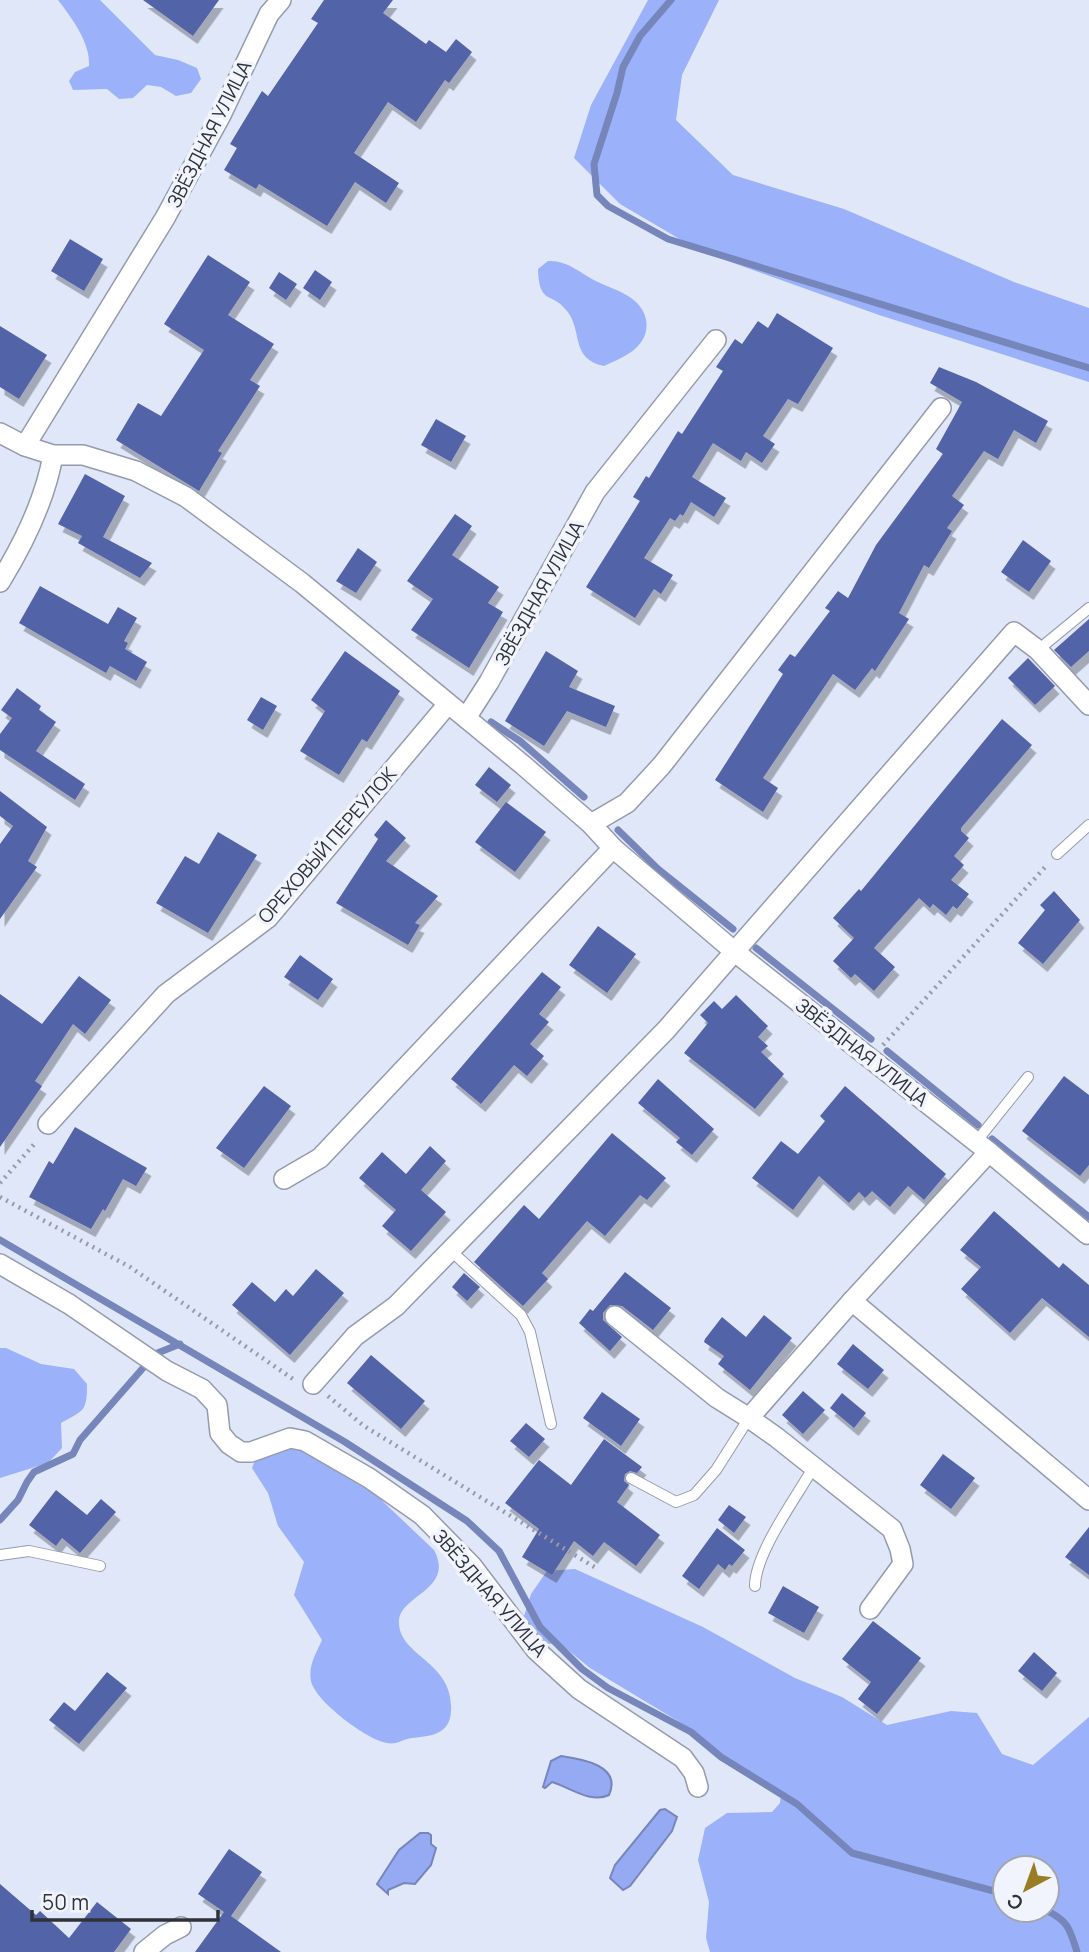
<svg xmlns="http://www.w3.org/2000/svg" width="1089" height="1952" font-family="Manrope,sans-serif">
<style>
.forest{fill:#9bb1fa;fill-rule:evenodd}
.water{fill:#95aaf3;stroke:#7686bb;stroke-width:2}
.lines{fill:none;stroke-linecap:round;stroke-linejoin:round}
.stream{stroke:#7686bb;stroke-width:7}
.building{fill:#5264a7;filter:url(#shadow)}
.service-casing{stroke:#959bac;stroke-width:12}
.minor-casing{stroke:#959bac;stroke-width:22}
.path{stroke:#959ba8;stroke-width:4.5;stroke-dasharray:2 5;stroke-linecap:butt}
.service{stroke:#fff;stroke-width:10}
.minor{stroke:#fff;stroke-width:19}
.labels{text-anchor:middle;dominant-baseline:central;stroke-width:7;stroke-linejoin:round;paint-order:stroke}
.street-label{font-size:19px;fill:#2f3239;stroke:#f1f4fc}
</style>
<defs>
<filter id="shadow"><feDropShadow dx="4.5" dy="8" stdDeviation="0" flood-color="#0004"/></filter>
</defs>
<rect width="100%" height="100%" fill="#e0e7f9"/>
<g class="forest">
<path d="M58,0H100L155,55L178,60L197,68L201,79L191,93L176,96L161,87L147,85L133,98L119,99L107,89L73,90L69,81L75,72L89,66C91,43 71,17 58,0Z"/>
<polygon points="648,0 719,0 682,75 676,120 733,175 844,209 1014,282 1089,308 1089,382 879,315 700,251 620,204 574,158 591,105"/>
<path d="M548,261C568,260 581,274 598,282C608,287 619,290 628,296C647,307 654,330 637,347C629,355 615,361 604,366C570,359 583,331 567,311C552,291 539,306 538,269Z"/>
<path d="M0,1348H6L41,1364L74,1369L87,1384C87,1412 84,1410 61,1423L62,1448L48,1463L0,1478Z"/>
<path d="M263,1439L283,1440L375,1494L434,1550C456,1591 396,1595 399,1624C401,1657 454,1662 451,1711C450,1735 430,1736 412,1738C403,1739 397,1745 387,1743C367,1740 315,1701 311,1681C308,1665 316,1654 322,1640L294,1595L304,1562L278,1526L268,1493L252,1468Z"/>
<path d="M575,1569L703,1627L795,1678L842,1697L887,1725L951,1711L977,1713L1002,1754L1033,1765L1089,1717V1952H710L706,1938L709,1902L698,1860L705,1828L727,1813L772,1812L780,1803L781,1793L734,1766L696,1732L590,1668L562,1645L542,1643L528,1633L524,1616L531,1594L547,1571ZM1005,1868H1047V1910H1005Z"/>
</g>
<g class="water">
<path d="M561,1756C583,1759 622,1766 609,1795C591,1804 569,1787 552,1782L545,1788L543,1787L551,1761Z"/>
<polygon points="665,1809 677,1817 672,1831 630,1886 623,1890 610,1878 615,1865 660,1810"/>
<polygon points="420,1833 428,1833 431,1835 431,1844 436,1848 431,1865 415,1884 404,1883 388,1890 388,1894 377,1884 399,1850"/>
</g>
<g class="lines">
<g class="stream">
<polyline points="671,0 640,36 623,67 617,93 594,164 597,195 608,206 668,239 1089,368"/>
<polyline points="491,722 520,741 584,797"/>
<polyline points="618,830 658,869 733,929"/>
<polyline points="756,948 871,1039"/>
<polyline points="887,1051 978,1125"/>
<polyline points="992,1139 1089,1217"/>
<polyline points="0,1240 345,1442 467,1521 499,1551 540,1627 582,1669 608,1688 691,1732 721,1757 797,1804 852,1853 1005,1894"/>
<polyline points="155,1354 180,1344"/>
<polyline points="0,1520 18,1500 27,1482 34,1472 73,1454 80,1440 143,1368"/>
<path d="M1045,1910C1068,1920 1070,1929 1077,1952"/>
</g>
</g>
<g class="building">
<polygon points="143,0 219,0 193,36"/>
<polygon points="324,0 393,0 383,13 426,44 429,40 446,52 456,39 472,52 449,83 445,80 416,122 388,102 354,153 399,183 386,203 355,182 327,226 259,184 256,189 224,170 237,148 230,144 262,91 268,96 318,23 311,19"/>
<polygon points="70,239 103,259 84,291 51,271"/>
<polygon points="208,255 250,282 228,315 274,344 250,380 260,386 218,451 222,453 199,491 116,440 138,403 161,416 204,350 164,324"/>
<polygon points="315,270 332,282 320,300 303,288"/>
<polygon points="279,272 297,284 286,300 269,288"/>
<polygon points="777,313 833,348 798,404 788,399 763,436 775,444 762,463 746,452 741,461 713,443 692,477 726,498 714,517 691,502 683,516 680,514 675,521 670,518 644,558 673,575 661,594 654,589 635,618 586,587 640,501 633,497 646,476 649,478 678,431 682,434 723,371 716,367 735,339 742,344 758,321 768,328"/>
<polygon points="0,326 47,355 19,399 0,387"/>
<polygon points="939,367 976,382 1048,421 1036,443 1014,430 998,459 984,451 952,496 964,505 947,528 952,531 929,568 924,565 899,613 909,619 875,671 872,668 855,690 833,674 763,778 778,788 763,812 715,780 783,674 778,670 790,654 795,657 830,611 825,608 838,591 848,598 876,545 943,454 936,449 962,402 930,383"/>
<polygon points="436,419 466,436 451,462 421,445"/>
<polygon points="85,474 125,496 103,537 152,563 140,578 78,543 82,536 58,524"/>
<polygon points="455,514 472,526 452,555 499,587 488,603 503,612 469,668 411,630 433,599 407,581"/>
<polygon points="1023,540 1051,561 1029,592 1001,572"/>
<polygon points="358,548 377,562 356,593 336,581"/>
<polygon points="40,586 108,624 118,607 137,618 124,641 128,643 125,649 147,662 136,681 110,666 106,673 19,623"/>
<polygon points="1089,619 1089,651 1071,667 1054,650"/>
<polygon points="345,651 400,691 367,742 362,739 339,775 300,751 325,711 311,700"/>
<polygon points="546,651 578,671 569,687 615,706 606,727 567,711 544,746 505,721"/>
<polygon points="1028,658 1055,686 1035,705 1008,678"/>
<polygon points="17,688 41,706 39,710 56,722 36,751 85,784 75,800 0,750 0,734 12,718 1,710"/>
<polygon points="261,697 277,706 263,730 247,720"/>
<polygon points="1002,719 1032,745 961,828 961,831 969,838 954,856 964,865 951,880 969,894 957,909 953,906 946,915 933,904 930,908 919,898 874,948 895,967 874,991 855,974 851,978 833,961 854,938 833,918 859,889 861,891"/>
<polygon points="489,767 511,785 497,802 475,785"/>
<polygon points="0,791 47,827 28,861 37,867 0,919 0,844 13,826 0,816"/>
<polygon points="506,802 546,832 515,872 475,842"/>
<polygon points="386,820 406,838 386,861 438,896 415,923 420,925 408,945 336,903 378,839 374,835"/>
<polygon points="218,832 257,855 208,933 156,903 185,856 199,864"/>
<polygon points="1054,891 1080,920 1043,964 1018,943 1045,910 1040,905"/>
<polygon points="598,926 636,954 607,993 569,965"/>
<polygon points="300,955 333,979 318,1000 284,977"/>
<polygon points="542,972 561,987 539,1014 549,1022 530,1044 544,1056 527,1076 514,1065 481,1104 451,1079"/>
<polygon points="79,976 111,1000 85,1034 73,1024 35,1081 42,1086 0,1147 0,994 42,1024"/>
<polygon points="736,995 768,1026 758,1037 768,1046 761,1052 784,1074 755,1109 684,1053 708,1023 700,1015 714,1001 722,1009"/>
<polygon points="1064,1076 1089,1095 1089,1165 1080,1176 1022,1131"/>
<polygon points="658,1079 714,1129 692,1155 676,1142 680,1138 638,1103"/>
<polygon points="264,1086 291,1106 244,1168 216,1148"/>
<polygon points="845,1086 946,1174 924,1200 908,1186 890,1207 872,1191 865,1198 859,1192 849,1203 819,1176 793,1210 752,1178 781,1141 798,1154 825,1121 820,1116"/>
<polygon points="75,1127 147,1168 136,1186 123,1179 105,1211 103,1209 91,1229 29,1197 49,1161 53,1164"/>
<polygon points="612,1133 666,1178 647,1200 640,1195 605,1236 587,1221 542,1273 548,1279 523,1306 474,1262 524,1205 539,1219"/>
<polygon points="430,1146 446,1161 421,1190 446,1212 411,1251 382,1226 396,1210 359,1178 382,1152 406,1174"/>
<polygon points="994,1211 1059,1268 1063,1263 1089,1285 1089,1337 1042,1298 1010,1333 961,1289 981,1267 960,1250"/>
<polygon points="316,1269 344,1293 290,1355 232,1305 252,1282 275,1302 286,1289 293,1296"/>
<polygon points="625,1272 671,1308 653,1330 622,1306 610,1305 603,1313 603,1320 622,1337 610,1351 579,1323 590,1309 593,1311"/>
<polygon points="464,1273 480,1287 467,1301 452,1287"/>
<polygon points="764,1315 792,1338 750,1390 718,1364 724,1356 704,1342 705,1339 722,1317 746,1337"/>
<polygon points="853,1344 884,1370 868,1389 837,1364"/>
<polygon points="371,1355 425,1401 401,1429 347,1383"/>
<polygon points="803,1391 825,1410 803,1434 782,1415"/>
<polygon points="602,1392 640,1419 621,1446 583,1418"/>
<polygon points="842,1393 866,1413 854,1428 830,1408"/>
<polygon points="526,1423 545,1439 529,1457 510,1441"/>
<polygon points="604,1439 642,1467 637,1473 630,1471 625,1474 624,1481 629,1485 617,1502 660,1535 636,1566 604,1542 593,1556 574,1541 552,1575 522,1557 539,1529 505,1503 539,1460 571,1485"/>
<polygon points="943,1454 975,1478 951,1509 920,1485"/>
<polygon points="56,1490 87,1515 101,1499 116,1512 80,1553 62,1538 56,1546 29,1525"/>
<polygon points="729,1505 746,1517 734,1533 718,1520"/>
<polygon points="1089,1527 1089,1575 1065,1557"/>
<polygon points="717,1528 745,1550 732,1566 729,1564 725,1570 718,1564 699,1589 682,1576"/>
<polygon points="783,1586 819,1607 804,1633 768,1613"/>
<polygon points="873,1621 921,1658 877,1714 858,1699 871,1682 842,1659"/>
<polygon points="1034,1652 1057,1673 1042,1691 1018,1671"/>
<polygon points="107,1672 127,1688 79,1744 49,1720 64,1702 75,1711"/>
<polygon points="229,1849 262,1872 231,1916 281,1952 195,1952 224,1912 198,1894"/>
<polygon points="0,1884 36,1915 40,1911 69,1938 97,1902 131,1929 114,1952 0,1952"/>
</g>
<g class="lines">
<defs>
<g id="service">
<polyline points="1038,650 1089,608"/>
<polyline points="1057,854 1089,825"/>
<polyline points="976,1142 1028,1077"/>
<polyline points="450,1250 521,1315 530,1332 551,1424"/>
<polyline points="631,1478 676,1502 694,1495 716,1470 749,1418"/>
<polyline points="0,1555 29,1551 100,1566"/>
<path d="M755,1586C755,1553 796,1498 813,1468"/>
</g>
<g id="minor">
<polyline points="0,433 25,446 53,455 83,455 136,471 186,497 302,583 523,765 591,824 613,848 735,952 989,1152 1087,1234 1089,1233"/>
<polyline points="25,446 165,218 221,115 269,14 281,0"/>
<path d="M0,582C24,543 45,501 53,455"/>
<polyline points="466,718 489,682 595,492 716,340"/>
<polyline points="591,824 627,803 662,765 941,408"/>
<polyline points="48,1124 166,994 268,918 448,704"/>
<polyline points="284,1179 320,1158 613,848"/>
<polyline points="0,1264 69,1304 167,1371 202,1389 217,1405 220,1433 229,1444 241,1452 251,1452 290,1438 305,1441 369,1478 422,1515 472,1566 536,1650 579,1689 683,1758 694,1773 698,1787"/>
<polyline points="852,1301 1089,1500"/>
<polyline points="615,1316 717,1398 749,1418"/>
<polyline points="313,1384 355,1336 396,1306 666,1030 1014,632 1038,650 1089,705"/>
<polyline points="870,1609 903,1564 900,1549 892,1529 776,1437 749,1418 852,1301 989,1152"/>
<polyline points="144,1952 165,1935 181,1927"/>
</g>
</defs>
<use href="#service" class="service-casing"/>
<use href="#minor" class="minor-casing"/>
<g class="path">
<polyline points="883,1045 1047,865"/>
<polyline points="0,1183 36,1142"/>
<polyline points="0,1197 130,1267 293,1379"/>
<polyline points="328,1396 364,1426 596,1568"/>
</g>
<use href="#service" class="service"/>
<use href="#minor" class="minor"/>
</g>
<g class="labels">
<g class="street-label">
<text transform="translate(209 134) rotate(-63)">ЗВЁЗДНАЯ УЛИЦА</text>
<text transform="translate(539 593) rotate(-61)">ЗВЁЗДНАЯ УЛИЦА</text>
<text transform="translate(327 845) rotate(-49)">ОРЕХОВЫЙ ПЕРЕУЛОК</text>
<text transform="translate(862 1052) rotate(38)">ЗВЁЗДНАЯ УЛИЦА</text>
<text transform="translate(490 1593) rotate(49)">ЗВЁЗДНАЯ УЛИЦА</text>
</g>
</g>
<g transform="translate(1026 1889) rotate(221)"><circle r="33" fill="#f1f4fc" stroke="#a3a6ae" stroke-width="2"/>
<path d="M0-5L12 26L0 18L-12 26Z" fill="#987d25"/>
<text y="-10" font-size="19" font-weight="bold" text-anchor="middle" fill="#2f3239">С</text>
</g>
<path d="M32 1910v10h186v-10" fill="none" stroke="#2f3239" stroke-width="3.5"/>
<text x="42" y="1910" font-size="21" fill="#2f3239" stroke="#f1f4fc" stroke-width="5" paint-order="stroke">50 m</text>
</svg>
